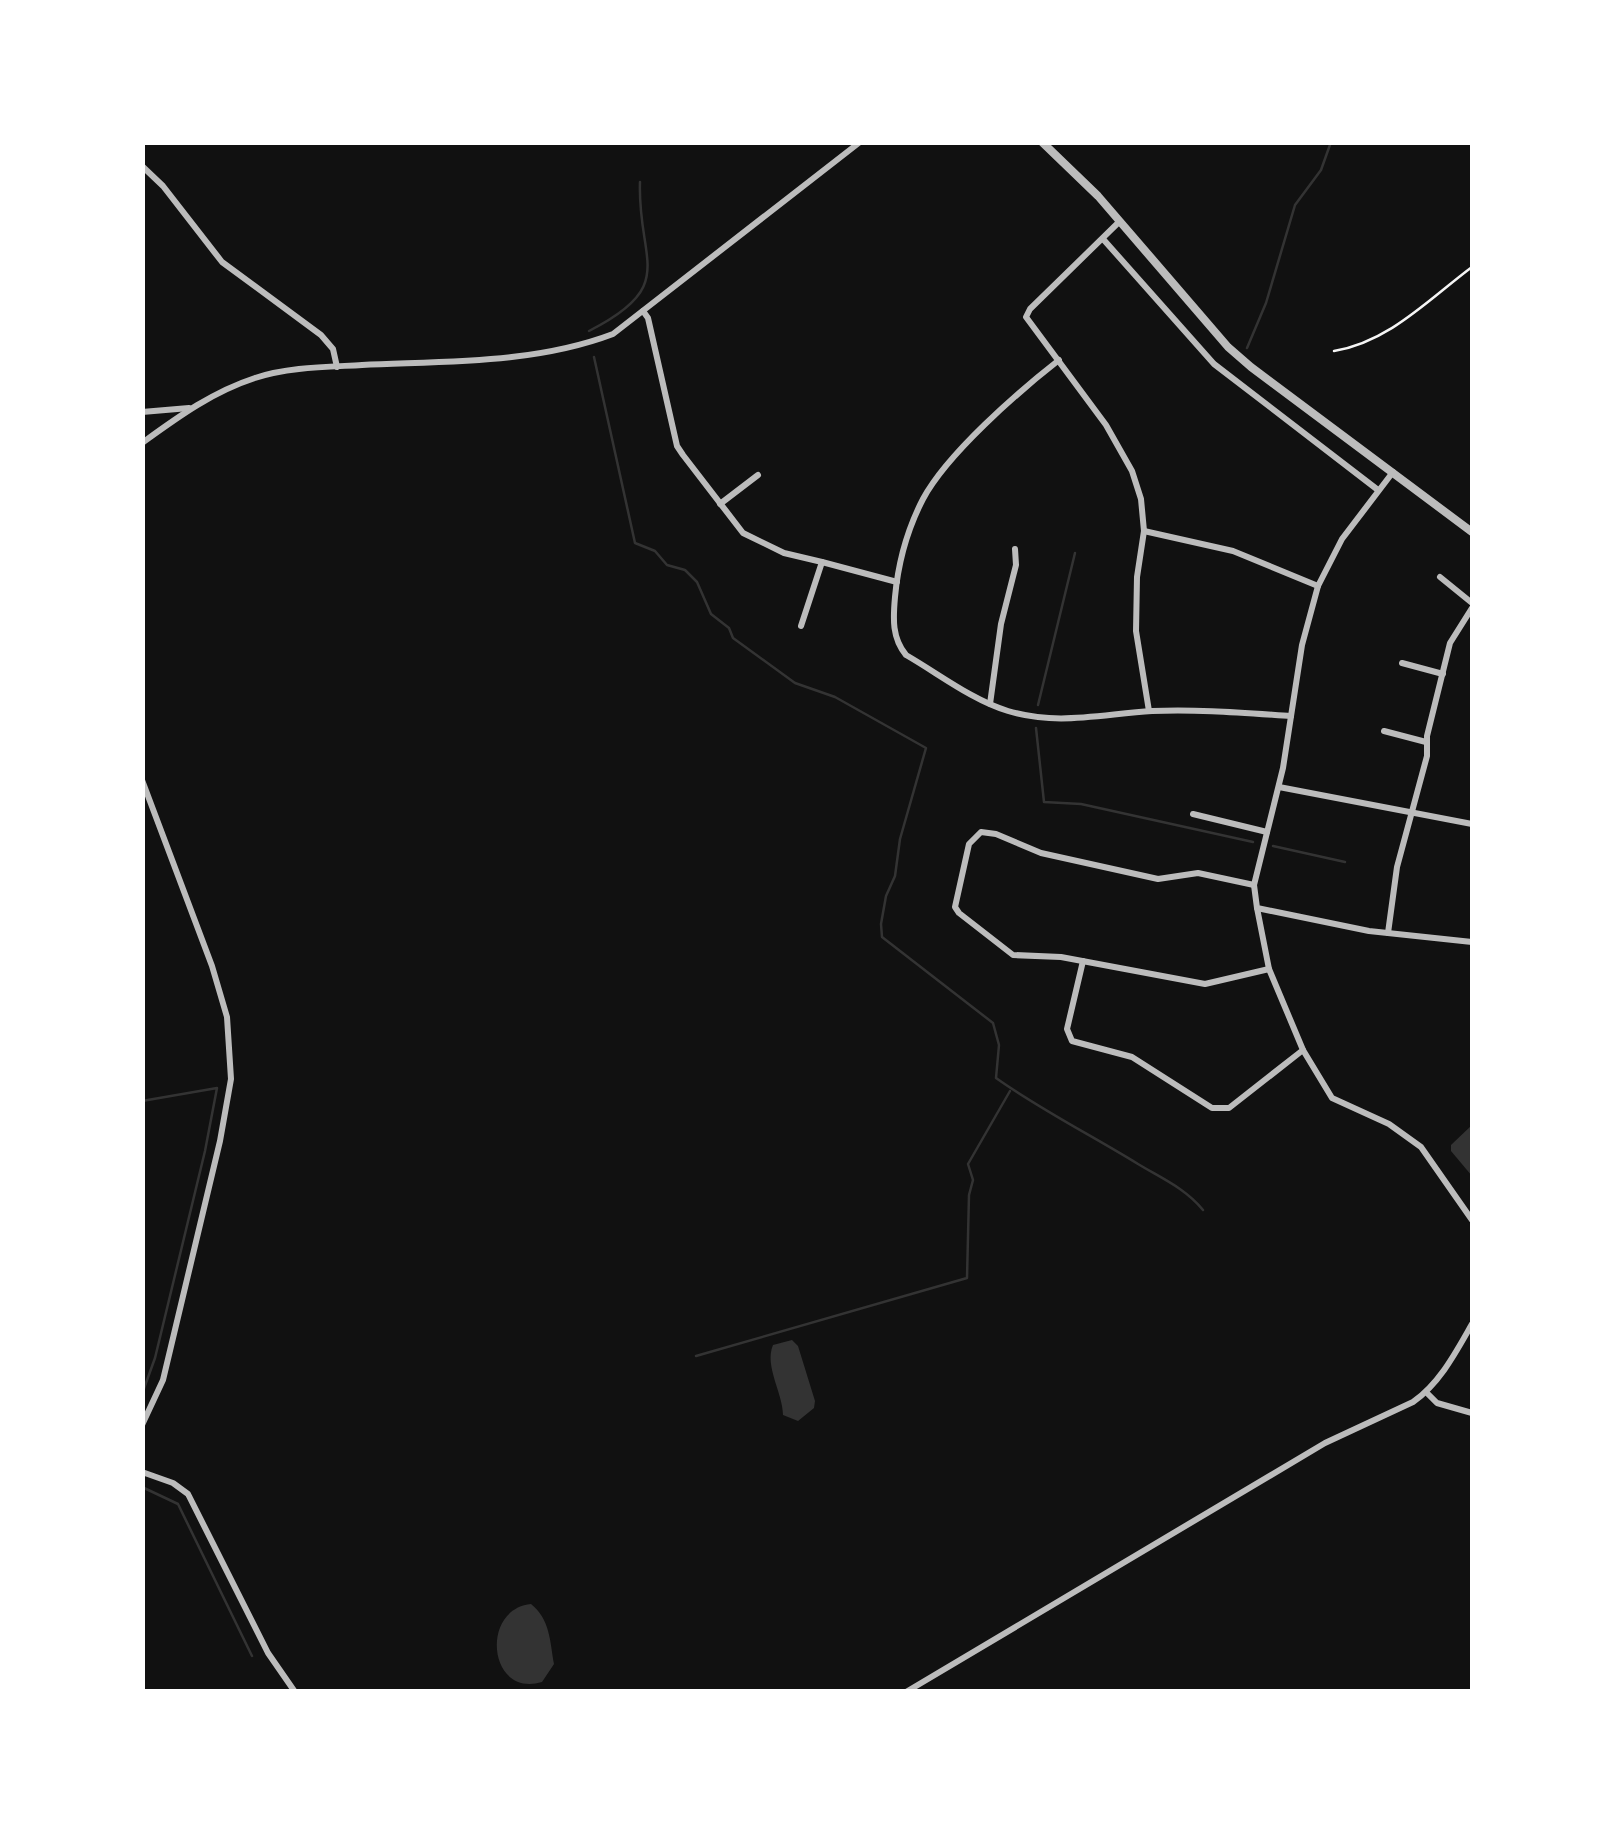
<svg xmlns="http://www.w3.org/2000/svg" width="1615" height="1834" font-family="Merriweather,serif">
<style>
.water{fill:#333}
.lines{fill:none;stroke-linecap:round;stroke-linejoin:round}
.stream{stroke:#333;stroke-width:2.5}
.path{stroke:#f5f5f5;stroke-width:2.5}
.minor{stroke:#bcbcbc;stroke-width:6}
.tertiary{stroke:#bcbcbc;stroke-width:8}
</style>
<rect width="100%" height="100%" fill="#111"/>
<g class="water">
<polygon points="1472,1125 1472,1176 1451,1151 1451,1145"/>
<path d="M792,1340L798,1346L815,1401L814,1408L798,1421L783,1415C783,1393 764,1366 773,1345Z"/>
<path d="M531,1604C550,1619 550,1641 554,1664L542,1682C488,1698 480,1609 531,1604Z"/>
</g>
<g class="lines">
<g class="stream">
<path d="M589,331C680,285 637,261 640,182"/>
<polyline points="1247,348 1266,303 1295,205 1321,170 1331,142"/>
<path d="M594,357L635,543L655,551L667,565L685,570L697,582L711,614L729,628L733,638L795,683L835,697L926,748L900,839L895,876L886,896L881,924L882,937L993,1023L999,1045L996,1078C1041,1110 1091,1135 1138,1164C1161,1178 1185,1188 1203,1210"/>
<polyline points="1038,705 1075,553"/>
<polyline points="1036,728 1044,802 1081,804 1253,842"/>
<polyline points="1273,846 1345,862"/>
<polyline points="142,1101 217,1088 205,1151 155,1358 142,1394"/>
<polyline points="696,1356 967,1278 969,1195 973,1180 968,1164 1010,1091"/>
<polyline points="142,1487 178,1504 252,1656"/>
</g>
<path class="path" d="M1334,351C1389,342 1429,299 1472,267"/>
<g class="minor">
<polyline points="142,166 163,186 222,262 321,335 333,349 337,367"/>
<polyline points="1120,221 1030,309 1026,317 1106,425 1132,471 1141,499 1144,531 1137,577 1136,631 1149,711"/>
<polyline points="1103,239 1214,364 1378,490"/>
<polyline points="643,311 648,318 677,446 683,455 743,533 784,553 822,562"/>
<path d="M1059,360C1018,392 947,454 923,499C908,528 898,564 895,597C893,619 892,638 906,655C939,674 972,700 1008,711C1057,726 1102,714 1152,711C1198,709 1245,713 1291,716"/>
<polyline points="142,412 189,408"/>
<path d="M142,443C178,417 212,392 255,378C288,367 327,367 362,365C446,361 534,364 613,334L860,142"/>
<polyline points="1393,472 1342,539 1318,586 1302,645 1283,768 1254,885 1257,908 1369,931 1472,942"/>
<polyline points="720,504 758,475"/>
<polyline points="1144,531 1233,551 1318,586"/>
<polyline points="1440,577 1472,603"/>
<polyline points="801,626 822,562 897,582"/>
<polyline points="1402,663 1443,674"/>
<polyline points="990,704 1001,624 1016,565 1015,549"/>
<polyline points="1384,731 1426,742"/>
<polyline points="142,780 212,966 227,1017 231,1079 220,1141 163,1380 142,1425"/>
<polyline points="1279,787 1472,824"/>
<polyline points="1193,814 1267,832"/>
<polyline points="1254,885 1198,873 1158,879 1041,853 996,834 981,832 969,844 955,907 959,913 1013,955 1061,957 1205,984 1269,969"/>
<polyline points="1388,933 1397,867 1427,756 1427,736 1450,643 1472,608"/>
<polyline points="1083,961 1067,1029 1072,1041 1132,1057 1212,1108 1229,1108 1303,1050 1269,969 1257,908"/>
<polyline points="1303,1050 1332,1098 1389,1124 1421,1147 1472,1220"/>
<polyline points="1426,1392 1437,1403 1472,1413"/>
<polyline points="142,1472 173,1483 188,1494 268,1653 295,1692"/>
<path d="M906,1692L1325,1443L1413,1402C1440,1383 1456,1352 1472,1324"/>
</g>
<polyline class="tertiary" points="1042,142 1098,196 1228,347 1251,367 1472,532"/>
</g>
<rect width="1615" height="1834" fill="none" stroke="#ffffff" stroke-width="290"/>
</svg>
